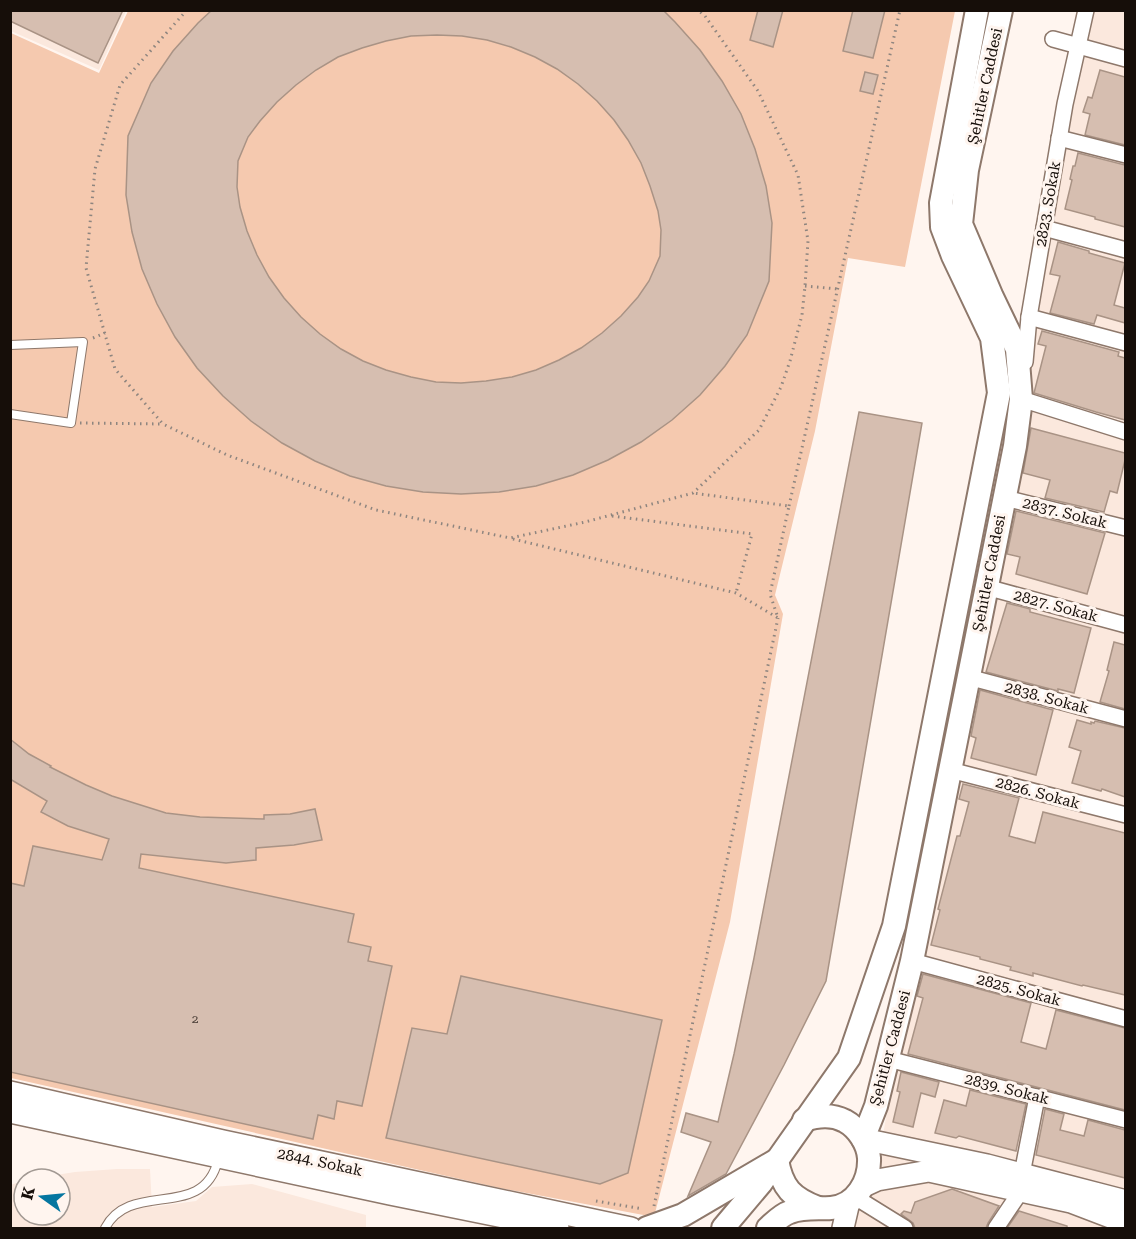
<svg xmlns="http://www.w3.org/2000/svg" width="1136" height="1239" font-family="'Roboto Serif',serif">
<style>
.built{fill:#fbe8dd}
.green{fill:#f5c9af}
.building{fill:#d6beb0;stroke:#a99385;stroke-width:1.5;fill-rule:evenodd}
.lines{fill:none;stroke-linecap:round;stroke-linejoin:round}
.lane-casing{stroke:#8e786b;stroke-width:10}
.street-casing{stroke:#8e786b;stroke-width:18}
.secondary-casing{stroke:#8e786b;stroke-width:24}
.primary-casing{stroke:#8e786b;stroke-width:26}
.path{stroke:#8e857f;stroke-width:3;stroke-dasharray:1.5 4.5;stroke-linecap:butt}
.lane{stroke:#fff;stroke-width:8}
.street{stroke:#fff;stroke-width:15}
.secondary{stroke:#fff;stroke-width:21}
.primary{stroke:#fff;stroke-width:22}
.labels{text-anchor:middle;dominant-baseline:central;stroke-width:6;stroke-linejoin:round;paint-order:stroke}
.number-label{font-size:12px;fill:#463a33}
.street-label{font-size:15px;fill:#160e09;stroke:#fff5ef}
</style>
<rect width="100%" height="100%" fill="#fff5ef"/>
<g class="built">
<polygon points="11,11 126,11 99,70 11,31"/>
<polygon points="1080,11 1125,11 1125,1228 847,1228 884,1129"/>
<polygon points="117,1169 150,1169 152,1207 196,1201 212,1187 252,1184 366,1215 366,1228 11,1228 10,1185 24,1181 24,1215 60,1215 60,1179 31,1179 75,1172"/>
</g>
<polygon class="green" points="128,11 955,11 905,267 848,258 815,431 775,595 783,614 730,922 654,1217 500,1188 11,1078 11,33 99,73"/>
<g class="building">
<polygon points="10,10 123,10 98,63 10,21"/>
<path d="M212,10H663L675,22L700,50L722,81L741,114L755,149L766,186L772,223L769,281L747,335L725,366L700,395L672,420L641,442L608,460L573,475L536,486L499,492L461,494L423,492L386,486L350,476L315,461L282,443L251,421L223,396L197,368L175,337L157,304L142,269L132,232L126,195L128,136L151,83L173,51L198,23ZM437,35L462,36L487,40L511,47L535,57L557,69L578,84L597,101L614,120L628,140L641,163L650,186L658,211L661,230L660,256L649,281L638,297L621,316L602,333L581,348L559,360L536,370L512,377L486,381L461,383L436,382L411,377L386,370L363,361L341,349L320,334L301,317L284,298L269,277L257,255L247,231L240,207L237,187L238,161L248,137L260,121L277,102L296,85L316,70L338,57L362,48L386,41L411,36Z"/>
<polygon points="758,10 783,10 773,47 750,40"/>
<polygon points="853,10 885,10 873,58 843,51"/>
<polygon points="1100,70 1125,77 1125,145 1085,135 1090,114 1083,112 1088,97 1092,98"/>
<polygon points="865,72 878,75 873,94 860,91"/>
<polygon points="1078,153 1125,165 1125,227 1095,219 1095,217 1065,209 1072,180 1070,179 1073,166 1075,166"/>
<polygon points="1058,242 1089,251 1089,253 1125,263 1114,305 1125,308 1125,323 1097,315 1094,324 1050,313 1060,276 1050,274"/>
<polygon points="1042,331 1119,352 1118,356 1125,358 1125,420 1096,412 1034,393 1046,346 1038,344"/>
<polygon points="859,412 922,423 826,981 784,1065 726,1174 688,1196 711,1142 681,1132 686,1113 718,1122 734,1054 754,958"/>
<polygon points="1031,428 1125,453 1125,460 1117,493 1110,491 1104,512 1045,498 1050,480 1023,473"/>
<polygon points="1016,511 1105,533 1087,594 1016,574 1020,557 1007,554"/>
<polygon points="1007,603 1030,609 1030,612 1091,628 1074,693 1058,689 1058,691 986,672"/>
<polygon points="1114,642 1125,645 1125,709 1100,702 1109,671 1107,670"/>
<polygon points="980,690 1053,710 1036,775 971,758 976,738 971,736"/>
<polygon points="1077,720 1091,724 1091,722 1094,723 1095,721 1125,728 1125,797 1102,789 1101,791 1072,783 1081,751 1069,747"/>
<polygon points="10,739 29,754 51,766 50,767 86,785 112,796 166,813 200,817 264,819 264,815 290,814 315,809 322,840 294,845 256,848 256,860 226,863 141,854 139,868 354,914 348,942 371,947 368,961 392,966 362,1106 337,1101 334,1119 318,1115 313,1139 10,1072 10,883 24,886 33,846 102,860 109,839 68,826 41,812 47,801 10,779"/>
<polygon points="963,784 1019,798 1009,836 1035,843 1043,812 1125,833 1125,995 1083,985 1082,986 1033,973 1033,976 1010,970 1011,967 980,959 980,957 931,945 940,910 938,909 957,836 960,836 969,802 959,799"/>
<polygon points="923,974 1031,1003 1021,1042 1046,1049 1056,1010 1125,1028 1125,1110 908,1054 923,998 917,996"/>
<polygon points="461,976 662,1020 628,1173 600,1184 386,1138 412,1028 447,1034"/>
<polygon points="901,1072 939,1082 935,1097 921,1093 913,1127 893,1122 900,1092 897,1091"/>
<polygon points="970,1090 1026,1104 1016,1151 959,1136 956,1138 935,1133 944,1100 966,1106"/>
<polygon points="1045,1109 1064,1114 1060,1130 1084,1136 1088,1120 1125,1130 1125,1178 1036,1155"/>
<polygon points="952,1189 999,1206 988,1223 986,1228 915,1228 913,1223 901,1214 904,1211 911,1213 915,1202"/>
<polygon points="1019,1211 1067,1226 1067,1228 1007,1228"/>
</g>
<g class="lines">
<defs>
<g id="lane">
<polyline points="10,345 83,342 71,423 10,414"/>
<path d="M105,1228C131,1179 203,1222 218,1160"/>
</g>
<g id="street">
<polyline points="1053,39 1126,59"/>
<polyline points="1059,138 1126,155"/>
<polyline points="1044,228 1126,250"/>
<polyline points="1029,317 1126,343"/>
<polyline points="1025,362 1029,317 1065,104 1086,10"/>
<polyline points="1022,392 1021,399 1126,432"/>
<polyline points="1005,498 1126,528"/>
<polyline points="986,587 1126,625"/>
<polyline points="968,677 1126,719"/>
<polyline points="950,770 1126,815"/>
<polyline points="912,961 1126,1019"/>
<polyline points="888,1059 1126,1120"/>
<polyline points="855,1197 905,1228"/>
<polyline points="996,1228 1021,1191 1022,1174 1037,1097"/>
</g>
<g id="secondary">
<polyline points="10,1092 223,1141 631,1228"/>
<polyline points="10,1112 390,1194 558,1228"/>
<polyline points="863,1139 987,1165 1126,1201"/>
<polyline points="864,1186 877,1180 929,1171 1071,1202 1126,1223"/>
<polyline points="843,1228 849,1202"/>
</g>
<g id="primary">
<polyline points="863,1139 876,1106 912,961 1015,446 1021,399 1017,349 992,297 961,224 967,170 1001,10"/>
<path d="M647,1228L683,1215L777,1160C782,1188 792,1198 818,1208"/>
<polyline points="723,1228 761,1183 849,1058 894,926 999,393 992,338 953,256 942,227 941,203 977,10"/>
<path d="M768,1228C775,1222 781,1215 790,1212C803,1207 818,1209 831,1208C856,1206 870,1181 869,1158C868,1144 858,1128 845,1121C831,1114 818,1116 804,1120"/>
</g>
</defs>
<use href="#lane" class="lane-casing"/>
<use href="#street" class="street-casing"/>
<use href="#secondary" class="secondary-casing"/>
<use href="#primary" class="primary-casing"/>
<g class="path">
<polyline points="187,10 120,85 95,169 86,268 115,369 163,424 227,455 376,510 510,538 585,522 693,493 759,430 781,387 790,361 802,315 805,286 808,241 798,175 758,91 705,16 698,10"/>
<polyline points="805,286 838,289"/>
<polyline points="93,338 105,333"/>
<polyline points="80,423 163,424"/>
<polyline points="789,506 900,10"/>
<polyline points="612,516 752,534 736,593"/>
<polyline points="513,539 736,593 778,618 770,594 789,506 693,493"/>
<polyline points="596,1201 643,1209"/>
<polyline points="654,1206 778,618"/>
</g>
<use href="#lane" class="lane"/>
<use href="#street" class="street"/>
<use href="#secondary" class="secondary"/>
<use href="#primary" class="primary"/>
</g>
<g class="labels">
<g class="number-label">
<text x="195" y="1019">2</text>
</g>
<g class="street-label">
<text transform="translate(985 86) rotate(-78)">Şehitler Caddesi</text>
<text transform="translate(1048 204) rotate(-80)">2823. Sokak</text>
<text transform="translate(1065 513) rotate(14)">2837. Sokak</text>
<text transform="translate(989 573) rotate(-79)">Şehitler Caddesi</text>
<text transform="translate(1056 606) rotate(15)">2827. Sokak</text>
<text transform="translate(1047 698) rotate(15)">2838. Sokak</text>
<text transform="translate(1038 793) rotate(15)">2826. Sokak</text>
<text transform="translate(1019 990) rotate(15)">2825. Sokak</text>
<text transform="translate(890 1048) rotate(-75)">Şehitler Caddesi</text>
<text transform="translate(1007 1089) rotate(14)">2839. Sokak</text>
<text transform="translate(320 1162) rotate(12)">2844. Sokak</text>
</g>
</g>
<rect width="1136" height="1239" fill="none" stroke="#160e09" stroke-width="24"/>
<g transform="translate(42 1197) rotate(285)"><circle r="28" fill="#fff5ef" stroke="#a29993" stroke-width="1.5"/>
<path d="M0-4.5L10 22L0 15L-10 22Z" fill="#0576a0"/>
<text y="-9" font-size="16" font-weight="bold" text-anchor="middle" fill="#160e09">K</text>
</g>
</svg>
